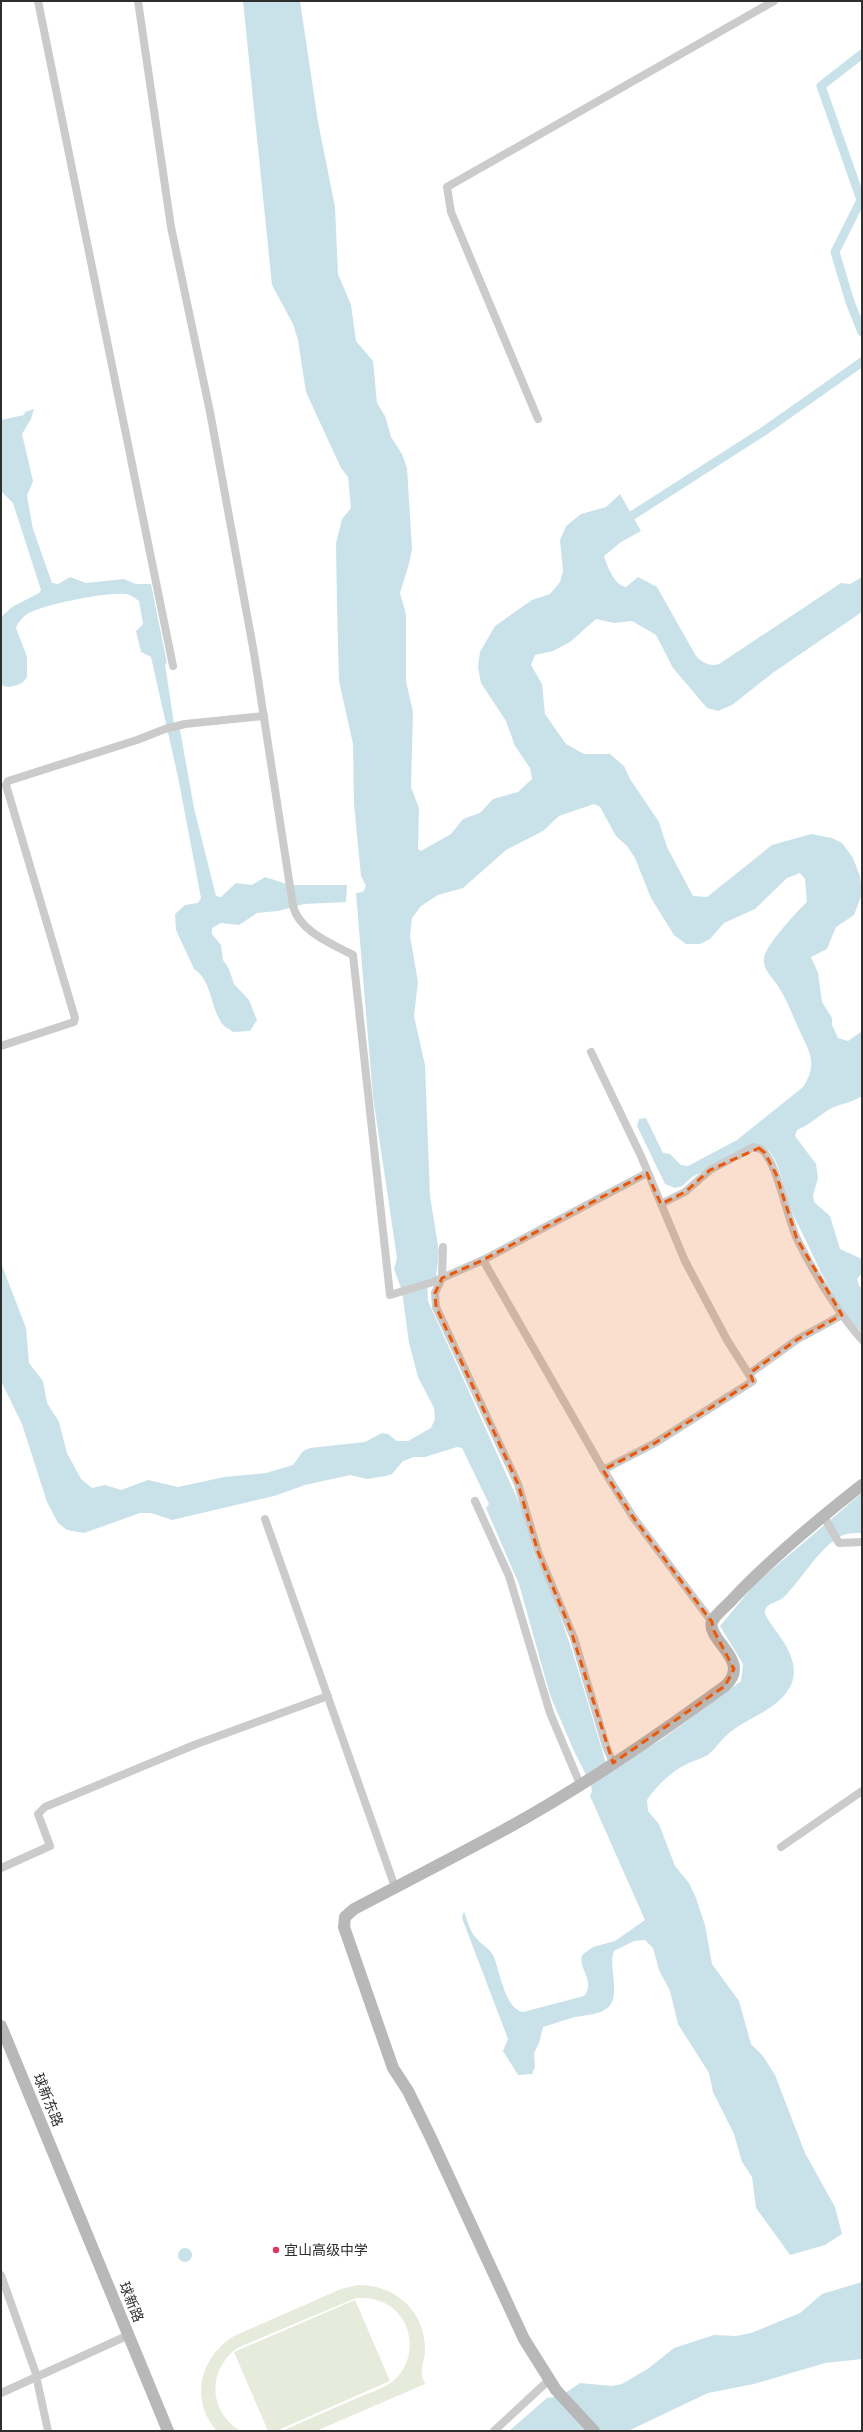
<svg xmlns="http://www.w3.org/2000/svg" width="863" height="2432" font-family="Karla,'Noto Sans SC',sans-serif">
<style>
.green{fill:#e6ebdc}
.water{fill:#c9e2ea}
.lines{fill:none;stroke-linecap:round;stroke-linejoin:round}
.canal{stroke:#c9e2ea;stroke-width:9}
.street{stroke:#cbcbcb;stroke-width:8}
.secondary{stroke:#b8b8b8;stroke-width:12}
.marked{fill:#e8590c;fill-opacity:0.2;stroke:#e8590c;stroke-width:3;stroke-dasharray:8 5;stroke-linejoin:round}
.poi-dot{fill:#dd385b;stroke:#fff;stroke-width:1.5}
.labels{text-anchor:middle;dominant-baseline:central;stroke-width:4;stroke-linejoin:round;paint-order:stroke}
.street-label{font-size:14px;fill:#2e2e2e;stroke:#fff}
.poi-label{font-size:14px;fill:#2e2e2e;stroke:#fff;text-anchor:start}
</style>
<rect width="100%" height="100%" fill="#fff"/>
<g class="green">
<path d="M358,2285C394,2285 423,2309 425,2346C426,2364 417,2366 425,2384L316,2431H282C307,2420 332,2409 357,2398C369,2393 383,2389 393,2381C412,2365 415,2337 401,2317C391,2302 374,2297 356,2298L237,2348C207,2371 208,2412 241,2431H217C189,2400 200,2357 234,2336L341,2289Z"/>
<polygon points="355,2300 390,2381 276,2431 268,2431 234,2352"/>
</g>
<g class="water">
<path d="M243,1H300L318,122L335,207L338,274L351,305L356,341L373,361L377,403L385,416L391,437L402,454L407,468L412,549L409,564L400,593L406,614V681L413,712L411,787L419,808L418,849L421,851L451,834L463,819L480,813L493,799L518,792L532,779L530,768L515,746L506,721L481,683L478,667L480,652L495,626L532,600L550,594L560,582L563,571L560,540L566,526L581,514L606,507L620,494L641,531L621,542L604,556C607,566 615,586 626,587L638,577L657,587L696,656C702,662 709,667 719,664L841,583L850,584L862,577V611L859,614L774,672L732,705L718,711L707,708L673,668L656,635L632,621L614,623L596,619L570,642L553,651L535,655L531,665L542,684L545,714L566,744L584,754H610L624,766L630,779L659,822L667,847L693,896L707,897L772,845L811,834L832,838L842,843L853,858L860,876L862,894L854,915L836,927L827,949L811,957L818,973L822,1002L832,1018V1025L838,1038L848,1041L862,1031V1096C851,1104 838,1103 827,1111C816,1118 809,1125 797,1130L795,1136L816,1164L818,1178L813,1195L814,1202L830,1216L840,1249L862,1259V1273L857,1279L859,1286L862,1288V1333C837,1308 823,1277 808,1245C802,1232 794,1218 789,1204C784,1188 778,1151 761,1145L751,1147L692,1177L682,1186L675,1188L665,1184L637,1126L639,1119L646,1118L663,1153L670,1154L681,1165L688,1166L737,1140L803,1087C820,1061 807,1049 797,1025C791,1012 786,998 778,986C772,977 762,969 764,957C767,944 797,911 807,902L805,879L800,873L787,878L755,909L724,923L710,939L700,944H686L674,935L651,898L635,858L627,846L616,836L600,807L594,804L559,816L543,831L506,850L463,888L438,895L421,906L412,918L410,936L418,982L414,1016L425,1065L430,1196L439,1252L436,1277L427,1280L428,1301L521,1507L534,1554L552,1593L572,1650L605,1760L610,1768L661,1740L741,1681L743,1664L720,1626L755,1584L862,1493V1533C854,1533 845,1533 839,1537C816,1552 802,1579 784,1597C779,1602 766,1603 765,1611C763,1622 805,1653 791,1685C779,1710 748,1717 728,1734C721,1740 716,1748 709,1754C702,1759 694,1760 687,1764C672,1771 656,1786 647,1800L648,1811L659,1824L675,1866L689,1883L696,1898L705,1925L712,1964L739,2001L751,2044L763,2056L775,2075L805,2153L835,2207L842,2234L825,2245L790,2255L756,2208L752,2177L742,2162L734,2134L713,2092L709,2073L678,2024L670,1991L659,1970L653,1948L645,1940L634,1941L614,1951C610,1960 614,1975 614,1985C616,2014 598,2013 575,2017C564,2020 553,2024 543,2027L539,2043L534,2053L535,2067L532,2074L518,2075L503,2051L508,2039L462,1918L464,1911C467,1920 470,1932 477,1939C483,1946 490,1948 494,1957C500,1972 505,2009 523,2012L584,1996C596,1980 578,1970 582,1955L593,1947L615,1941L645,1920L590,1796L592,1791L591,1785L574,1751L550,1695L519,1584L486,1508L489,1504L462,1448L457,1447L425,1457H414L403,1461L392,1474L386,1476L367,1479L350,1475L305,1485L274,1496L172,1520L151,1513H140L84,1533L67,1530L58,1523L47,1502L22,1424L1,1381V1263L26,1328L29,1363L43,1381L47,1403L59,1422L67,1453L81,1479L92,1488L105,1485L121,1490L148,1480L178,1487L224,1477L266,1473L293,1465L303,1451L310,1448L365,1442L382,1433L388,1434L397,1441H408L431,1428L435,1419L434,1408L418,1377L409,1343L402,1291L394,1269L397,1258L373,1097L356,893L363,892L366,886L361,876L354,804L353,744L339,681L337,605L336,543L342,519L351,508L348,477L341,468L306,392L298,340L293,324L272,285Z"/>
<path d="M34,409L31,419L22,434L33,481L27,496L33,529L52,583L58,584L70,577L86,583L124,579L136,584H151L167,663L165,664L174,724L176,729L180,730L194,808L216,896L221,897L236,883L252,885L265,877L290,885H347L346,902L304,904L278,911L257,913L239,925L221,923L212,928V934L221,945L223,960L229,969L234,984L249,1000L257,1020L250,1031L233,1032C229,1029 223,1026 221,1022C210,1005 212,981 194,969L176,930L175,914L185,905L198,903L201,898L178,777L151,657L141,652L136,631L143,624L139,601C136,599 130,594 126,594C107,592 44,604 27,614C22,618 18,622 16,628L27,657V677C22,686 9,689 1,685V617L12,607L39,593L41,590L13,503L1,491V420L24,415L25,412Z"/>
<circle cx="185" cy="2255" r="7"/>
<polygon points="862,2282 862,2359 825,2363 754,2384 708,2393 628,2431 509,2431 547,2398 561,2396 580,2383 612,2386 622,2384 649,2368 674,2348 714,2335 736,2336 751,2333 800,2313 822,2294"/>
</g>
<g class="lines">
<g class="canal">
<polyline points="862,54 821,86 861,200 835,252 850,302 862,332"/>
<polyline points="622,522 764,431 862,362"/>
</g>
<g class="street">
<polyline points="38,1 173,666"/>
<path d="M138,1L171,227L210,412L254,653L293,906C299,931 332,944 353,955L390,1295L433,1282L483,1260L647,1173"/>
<polyline points="538,419 451,212 447,187 774,1"/>
<polyline points="1,1046 74,1022 75,1018 6,785 8,781 137,740 165,729 185,724 264,716"/>
<polyline points="591,1052 641,1156 685,1261 727,1340 753,1381 655,1443 603,1470"/>
<path d="M661,1204L685,1192L710,1170L753,1147L761,1149C777,1161 787,1218 797,1239C815,1275 836,1310 862,1340"/>
<polyline points="443,1247 442,1278 435,1293 436,1307 518,1484 538,1552 574,1638 606,1746 613,1763"/>
<polyline points="483,1260 601,1466 633,1517 712,1622"/>
<polyline points="749,1374 798,1339 842,1315"/>
<polyline points="475,1501 509,1576 550,1713 580,1784"/>
<polyline points="823,1515 839,1543 862,1542"/>
<polyline points="265,1519 395,1887"/>
<polyline points="781,1847 862,1791"/>
<polyline points="1,1868 50,1846 38,1814 45,1807 194,1745 328,1696"/>
<polyline points="1,2275 35,2371 48,2431"/>
<polyline points="1,2393 129,2335"/>
<polyline points="494,2431 549,2380"/>
</g>
<g class="secondary">
<polyline points="1,2026 168,2431"/>
<path d="M594,2431L556,2390L524,2339L431,2138L408,2091L393,2068L344,1927L345,1917L354,1909C404,1883 454,1857 504,1830C581,1788 654,1738 725,1686C753,1661 706,1640 712,1622C715,1615 725,1607 730,1602C770,1559 816,1521 862,1485"/>
</g>
</g>
<path class="marked" d="M759,1148L765,1153L776,1174L797,1239L842,1315L798,1339L750,1373L753,1381L655,1443L603,1470L633,1517L712,1622L713,1629L734,1669L725,1686L613,1763L570,1628L538,1552L518,1484L436,1307L435,1293L442,1278L483,1260L647,1173L661,1204L685,1192L710,1170Z"/>
<circle class="poi-dot" cx="276" cy="2250" r="4"/>
<g class="labels">
<g class="street-label">
<text transform="translate(48 2100) rotate(68)">球新东路</text>
<text transform="translate(131 2302) rotate(68)">球新路</text>
</g>
<g class="poi-label">
<text x="284" y="2250">宜山高级中学</text>
</g>
</g>
<rect width="863" height="2432" fill="none" stroke="#2e2e2e" stroke-width="4"/>
</svg>
